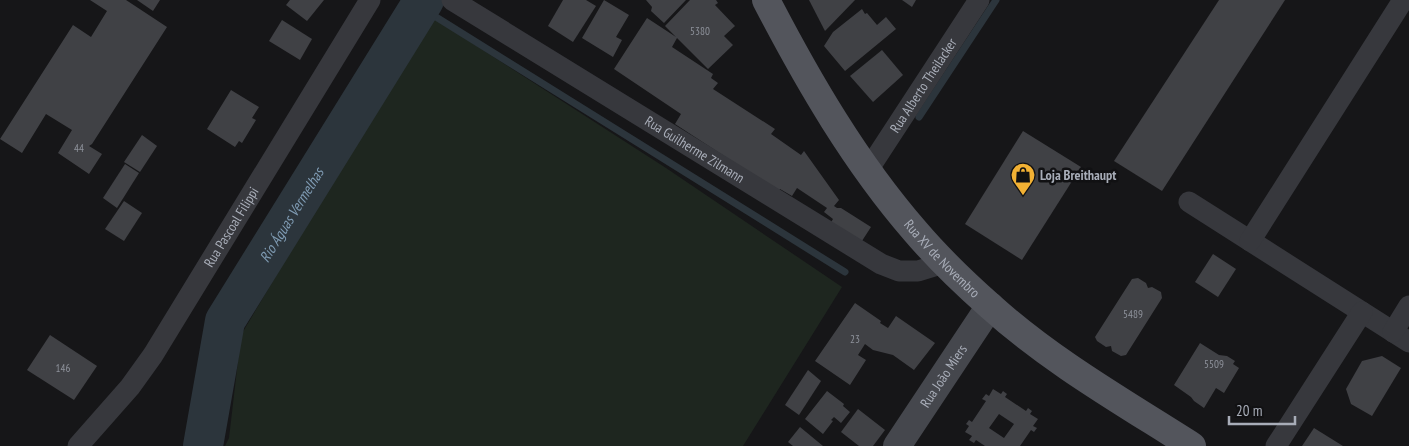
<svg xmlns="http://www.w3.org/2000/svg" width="1409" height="446" font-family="'PT Sans Narrow',sans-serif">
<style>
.green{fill:#1e261f}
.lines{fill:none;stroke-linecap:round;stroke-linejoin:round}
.stream{stroke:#2c353c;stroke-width:7}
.river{stroke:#2c353c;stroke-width:40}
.building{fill:#404145;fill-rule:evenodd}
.street{stroke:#37383d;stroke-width:21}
.secondary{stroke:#45474d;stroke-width:28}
.primary{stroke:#53555c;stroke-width:28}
.labels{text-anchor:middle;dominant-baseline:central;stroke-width:5;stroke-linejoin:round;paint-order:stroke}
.number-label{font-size:11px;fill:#8e929b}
.street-label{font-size:14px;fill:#a8adb8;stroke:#111113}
.poi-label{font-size:14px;font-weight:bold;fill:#a8adb8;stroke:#111113;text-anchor:start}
.water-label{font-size:15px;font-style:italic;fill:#7f9bb3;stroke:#111113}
</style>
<rect width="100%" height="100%" fill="#161618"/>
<polygon class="green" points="430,16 666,168 842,287 743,446 225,446 229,438 241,335"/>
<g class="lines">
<g class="stream">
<polyline points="420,7 845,272"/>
<polyline points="919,117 996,0"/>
</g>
<path class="river" id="s1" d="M203,446L225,321L424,0"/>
</g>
<g class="building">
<polygon points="90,0 126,0 167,27 92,144 89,146 102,154 89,174 58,153 72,130 46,114 22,153 0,139 73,25 91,37 107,11"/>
<polygon points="137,0 160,0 153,11"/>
<polygon points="290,0 324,0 307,21 286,5"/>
<polygon points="563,0 586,0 596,6 573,42 548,26"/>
<polygon points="604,0 629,15 616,37 622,40 613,57 582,38"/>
<polygon points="646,0 686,0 664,23 651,11 652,7"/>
<polygon points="690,0 716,0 718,3 715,5 735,26 724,36 733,45 708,69 677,38 672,47 713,74 711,78 718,83 713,89 775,129 771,134 801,155 804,151 839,200 834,206 837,208 841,208 871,227 860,244 830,224 833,219 824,212 827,208 797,188 792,196 780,189 778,191 675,124 681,114 614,69 647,18 676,37 665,26"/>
<polygon points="809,0 855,0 825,31"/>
<polygon points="902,0 916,0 912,7"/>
<polygon points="1219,0 1285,0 1162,191 1114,161"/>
<polygon points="862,9 865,14 867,13 877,25 886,17 896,29 845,71 824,46 833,32"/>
<polygon points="282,20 312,39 300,60 269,41"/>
<polygon points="882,50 903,75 873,102 850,76"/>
<polygon points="231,90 259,107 252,118 256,120 242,143 239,141 235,147 207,129"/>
<polygon points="1023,131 1081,167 1022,260 965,224"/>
<polygon points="142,135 157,146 140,172 124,162"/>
<polygon points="125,164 139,173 117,208 103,198"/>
<polygon points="124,201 142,213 124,241 105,229"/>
<polygon points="1213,254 1236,269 1218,297 1195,282"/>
<polygon points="1138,278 1146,283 1148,288 1152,287 1161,292 1162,298 1126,355 1121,356 1112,351 1111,346 1106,347 1097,341 1095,337 1132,279"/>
<polygon points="855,303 881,321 880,323 888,328 896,316 935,343 914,370 893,355 873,350 865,344 858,355 866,360 850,385 815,361"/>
<polygon points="50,335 97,366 74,400 27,370"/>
<polygon points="1200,343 1219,355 1227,356 1235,361 1233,364 1239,368 1224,393 1216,388 1204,408 1194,401 1191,397 1174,385"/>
<polygon points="1382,356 1401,368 1372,416 1351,404 1346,389 1362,361"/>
<polygon points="808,370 821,381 799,415 785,405"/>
<path d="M993,389L1001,394L1003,391L1007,394L1005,397L1026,411L1028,408L1032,411L1030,414L1038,419L1033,426L1037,428L1034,432L1031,430L1020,446H985L976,440L974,443L969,440L972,436L965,432L969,426L966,424L969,420L972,422L986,401L982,399L986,394L989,396ZM999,414L1014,424L1004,438L989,428Z"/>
<polygon points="827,391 844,404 843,406 850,412 841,423 834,417 831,420 833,421 823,434 805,419"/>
<polygon points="858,409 885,430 873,446 859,446 841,432"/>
<polygon points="800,427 823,446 793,446 788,442"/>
<polygon points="1314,428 1343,446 1302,446"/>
</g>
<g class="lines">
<g class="street">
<path id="s2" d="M452,0L881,264L899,271H918L944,263"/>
<path id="s3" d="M868,170L979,0"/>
<polyline points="1189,202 1409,342"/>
<polyline points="1250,241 1403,0"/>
<polyline points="1393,332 1409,306"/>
<path id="s4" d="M78,446L130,387L153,355L370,0"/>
<polyline points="1276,446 1362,312"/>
</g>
<path class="secondary" id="s5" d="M897,446L990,306"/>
<path class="primary" id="s6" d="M766,0C808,81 855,162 915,231C938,258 964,283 990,306C1051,361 1123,402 1192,446"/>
</g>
<defs>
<symbol id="shop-pin" viewBox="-11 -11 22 30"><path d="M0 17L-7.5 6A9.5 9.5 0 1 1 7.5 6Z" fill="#f2b134" stroke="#111113"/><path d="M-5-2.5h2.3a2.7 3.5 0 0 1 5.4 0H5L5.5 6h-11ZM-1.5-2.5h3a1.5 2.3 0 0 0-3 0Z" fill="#111"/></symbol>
</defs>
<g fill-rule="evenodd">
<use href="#shop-pin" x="1009" y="161" width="28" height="38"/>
</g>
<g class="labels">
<g class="number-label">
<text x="700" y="31">5380</text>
<text x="79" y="148">44</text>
<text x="1133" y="314">5489</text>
<text x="855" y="339">23</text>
<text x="1214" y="364">5509</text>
<text x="63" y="368">146</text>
</g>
<g class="street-label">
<text stroke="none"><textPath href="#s3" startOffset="101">Rua Alberto Theilacker</textPath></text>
<text stroke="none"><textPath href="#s2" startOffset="285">Rua Guilherme Zilmann</textPath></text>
<text stroke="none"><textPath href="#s4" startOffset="268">Rua Pascoal Filippi</textPath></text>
<text stroke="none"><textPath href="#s6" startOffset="314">Rua XV de Novembro</textPath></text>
<text stroke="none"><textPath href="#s5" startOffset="84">Rua João Miers</textPath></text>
</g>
<g class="poi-label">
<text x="1040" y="175">Loja Breithaupt</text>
</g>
<g class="water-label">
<text stroke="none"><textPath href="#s1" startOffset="252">Rio Águas Vermelhas</textPath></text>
</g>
</g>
<path d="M1229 416v8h66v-8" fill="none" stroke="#a8adb8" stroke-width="2.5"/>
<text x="1236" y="416" font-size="15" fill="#a8adb8" stroke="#111113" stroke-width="4" paint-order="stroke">20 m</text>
</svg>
